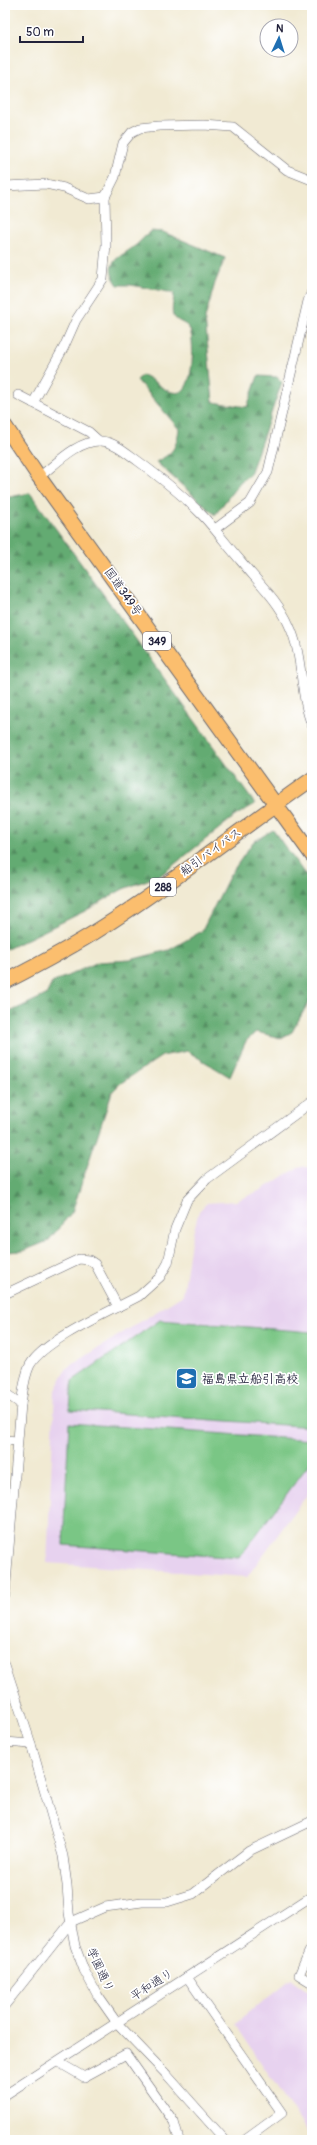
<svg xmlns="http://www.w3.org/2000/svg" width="317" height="2145" font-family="Pangolin,'Klee One',sans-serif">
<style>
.built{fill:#e7d2ef}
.green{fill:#7ac685;stroke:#4e7460}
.forest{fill:url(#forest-firs);stroke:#426656}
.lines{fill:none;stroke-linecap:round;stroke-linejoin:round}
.minor-casing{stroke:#6a6870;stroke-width:10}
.highway-casing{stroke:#6a6870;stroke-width:16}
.minor{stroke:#fff;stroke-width:9}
.highway{stroke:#fbbe6e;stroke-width:14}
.labels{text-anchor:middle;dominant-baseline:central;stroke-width:3.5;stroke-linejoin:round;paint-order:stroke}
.shield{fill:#fff;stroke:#646476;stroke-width:1}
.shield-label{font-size:11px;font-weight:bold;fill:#22223b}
.street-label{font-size:12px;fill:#22223b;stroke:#fff}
.poi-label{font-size:12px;font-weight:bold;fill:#22223b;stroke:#fff;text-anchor:start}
</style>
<defs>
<pattern id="forest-firs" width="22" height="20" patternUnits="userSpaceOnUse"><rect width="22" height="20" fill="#63ab72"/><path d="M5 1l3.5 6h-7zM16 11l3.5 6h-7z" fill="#518b5f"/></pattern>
</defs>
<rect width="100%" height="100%" fill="#fff"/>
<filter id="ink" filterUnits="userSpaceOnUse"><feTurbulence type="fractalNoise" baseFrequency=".025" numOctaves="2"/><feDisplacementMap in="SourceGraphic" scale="8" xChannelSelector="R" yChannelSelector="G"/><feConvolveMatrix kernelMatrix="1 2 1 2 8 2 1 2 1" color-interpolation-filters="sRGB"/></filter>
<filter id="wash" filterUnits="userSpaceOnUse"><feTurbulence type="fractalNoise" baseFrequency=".012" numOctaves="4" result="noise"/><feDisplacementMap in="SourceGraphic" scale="16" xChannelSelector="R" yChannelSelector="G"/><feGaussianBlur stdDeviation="0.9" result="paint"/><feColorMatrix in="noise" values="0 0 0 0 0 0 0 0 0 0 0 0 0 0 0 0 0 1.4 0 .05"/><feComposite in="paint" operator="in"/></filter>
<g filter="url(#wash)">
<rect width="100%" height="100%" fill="#f1ead3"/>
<g class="built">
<polygon points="301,1166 312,1168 312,1488 247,1577 47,1563 55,1390 67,1368 183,1295 191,1241 199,1211 207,1203 236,1201 261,1190"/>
<polygon points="291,1979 312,1994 312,2139 235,2024"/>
</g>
<g class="green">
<polygon points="160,1320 312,1332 312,1427 70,1410 72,1381"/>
<polygon points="69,1423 312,1440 312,1460 239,1558 63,1545"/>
</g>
<g class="forest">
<path d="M150,231L163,232L225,258L215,283L205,318L213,402L247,407L258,376L277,377L282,382L250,474L240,482L215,515L156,462C173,453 176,449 179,429L137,380L142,375C153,378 167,396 180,392C194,388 195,338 189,328C185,322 176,322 173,315C171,309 174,300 174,293L131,285H118C100,261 122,257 136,245C141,241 145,236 150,231Z"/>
<polygon points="30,493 255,804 235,816 161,875 123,889 85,911 5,950 5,498"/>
<polygon points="273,830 312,884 312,996 292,1032 281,1038 256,1032 246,1041 230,1077 187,1051 162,1056 121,1083 112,1092 72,1212 48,1241 23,1251 5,1252 5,1011 12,1011 46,995 52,983 98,962 130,960 169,950 202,931 230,875 253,842"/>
</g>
</g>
<g filter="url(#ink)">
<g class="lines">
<defs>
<g id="minor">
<polyline points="5,186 46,184 64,188 89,199 105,197"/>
<polyline points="18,395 89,432 99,441"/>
<polyline points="33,403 64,347 76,320 103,279 106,245 105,197 115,177 123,143 132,132 140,128 159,126 204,125 233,127 287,170 312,180"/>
<path d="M39,477C56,464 78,440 101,441C115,442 127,453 138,461C161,478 183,495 203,516C216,530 227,545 240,560C257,581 278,600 289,625C304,656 299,694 312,725"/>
<polyline points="215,529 250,503 268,472 308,301 312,291"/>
<polyline points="5,1294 79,1259 89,1260 95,1264 118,1307"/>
<polyline points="5,1393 21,1404"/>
<polyline points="5,1440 17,1441"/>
<path d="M5,1595L21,1404C23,1392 24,1377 30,1365C44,1340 111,1311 139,1296L160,1277L168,1263L175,1229L187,1200L207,1179L312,1102"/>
<polyline points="5,1664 31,1744 63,1856 67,1885 69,1913 75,1946 84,1970 98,1996 117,2023 167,2075 225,2140"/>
<polyline points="5,1742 31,1744"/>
<polyline points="312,1950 309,1952 299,1975 312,1983"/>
<polyline points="187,1977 282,2113 245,2140"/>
<polyline points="5,2005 71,1922 105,1907 142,1902 167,1902 193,1894 249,1851 312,1821"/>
<polyline points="58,2062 84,2077 126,2054 174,2122 179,2140"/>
<polyline points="5,2095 312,1896"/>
</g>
<g id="highway">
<polyline points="5,426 39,477 312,855"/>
<path d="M5,982C38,965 72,947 103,927C175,881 242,828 312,779"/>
</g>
</defs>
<use href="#minor" class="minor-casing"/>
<use href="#highway" class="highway-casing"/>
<use href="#minor" class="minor"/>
<use href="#highway" class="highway"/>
</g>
</g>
<defs>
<symbol id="school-square" viewBox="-11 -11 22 22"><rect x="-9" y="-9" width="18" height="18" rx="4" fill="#1f6fb2" stroke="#fff"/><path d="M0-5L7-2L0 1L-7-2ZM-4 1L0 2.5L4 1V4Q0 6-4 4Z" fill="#fff"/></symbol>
</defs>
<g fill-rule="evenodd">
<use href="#school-square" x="174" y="1366" width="25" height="25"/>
</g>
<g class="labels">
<g class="shield">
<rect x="143" y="632" width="28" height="18" rx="3"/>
<rect x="150" y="878" width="26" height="18" rx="3"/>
</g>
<g class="shield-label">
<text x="157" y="641">349</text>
<text x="163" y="887">288</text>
</g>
<g class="street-label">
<text transform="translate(123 592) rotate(55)">国道349号</text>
<text transform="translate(211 852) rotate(-36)">船引バイパス</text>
<text transform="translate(100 1970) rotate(65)">学園通り</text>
<text transform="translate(152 1985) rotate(-33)">平和通り</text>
</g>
<g class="poi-label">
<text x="202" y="1379">福島県立船引高校</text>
</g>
</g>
<rect width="317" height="2145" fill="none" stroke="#fff" stroke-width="20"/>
<g transform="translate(279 38) rotate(4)"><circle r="19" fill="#ffffff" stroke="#a7a7b1"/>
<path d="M0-3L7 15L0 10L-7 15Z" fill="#1f6fb2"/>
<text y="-6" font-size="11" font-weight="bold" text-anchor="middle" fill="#22223b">N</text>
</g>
<path d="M20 36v6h63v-6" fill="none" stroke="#22223b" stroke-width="2"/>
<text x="26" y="36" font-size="12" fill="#22223b" stroke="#ffffff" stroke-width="3" paint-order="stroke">50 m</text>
</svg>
